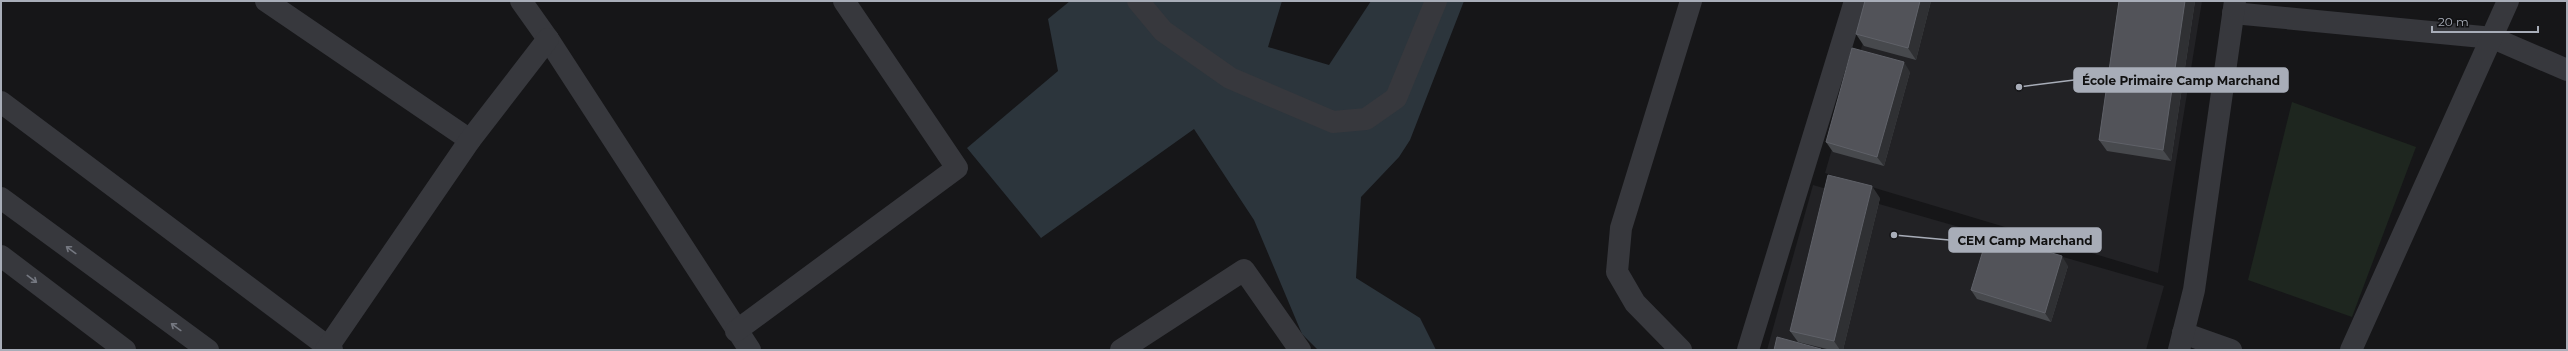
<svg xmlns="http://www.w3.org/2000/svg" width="2568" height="351" font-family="Montserrat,sans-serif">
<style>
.built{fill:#222225}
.green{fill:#1e261f}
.water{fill:#2c353c}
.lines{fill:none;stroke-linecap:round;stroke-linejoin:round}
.minor{stroke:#37383d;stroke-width:22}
.wall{fill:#47494d}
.shaded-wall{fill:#2f3033}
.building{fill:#525359;stroke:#5f6168}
.oneway{stroke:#757881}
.leader{fill:none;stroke:#a8adb8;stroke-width:1.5}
.callout-dot{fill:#a8adb8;stroke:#111113;stroke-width:1.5}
.callout{fill:#a8adb8;stroke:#a8adb8;stroke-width:1.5}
.callout-label{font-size:12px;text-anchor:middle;font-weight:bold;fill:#111}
</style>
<rect width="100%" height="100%" fill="#161618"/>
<g class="built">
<polygon points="1875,1 2202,1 2158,273 1825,173"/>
<polygon points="1813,185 2164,286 2146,350 1767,350"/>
</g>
<polygon class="green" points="2292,102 2416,147 2352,317 2248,280"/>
<polygon class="water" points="1070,1 1282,1 1268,47 1329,65 1371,1 1464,1 1410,140 1399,157 1361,197 1356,278 1420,318 1436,350 1318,350 1302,334 1254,220 1194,129 1041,238 967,148 1058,71 1048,19"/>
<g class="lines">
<g class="minor">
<polyline points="266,1 470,140"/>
<polyline points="521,1 548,39 750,350"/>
<polyline points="1138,1 1163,31 1230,78 1333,122 1366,119 1396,98 1436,1"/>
<polyline points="2233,13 2493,38 2567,70"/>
<polyline points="1,102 332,350"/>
<polyline points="1,198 208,350"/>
<polyline points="1,256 125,350"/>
<polyline points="736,331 957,168 844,1"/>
<polyline points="2183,333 2231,350"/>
<polyline points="326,350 470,140 548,39"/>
<polyline points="1121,350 1244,270 1300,350"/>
<polyline points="1681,350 1635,303 1617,272 1621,228 1691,1"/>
<polyline points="1748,350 1855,1"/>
<polyline points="2179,350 2194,290 2235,1"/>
<polyline points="2351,350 2508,1"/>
</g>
</g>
<g class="wall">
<polygon points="1865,1 1931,1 1916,60 1864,46 1856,34"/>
<polygon points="2119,1 2195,1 2171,161 2107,151 2099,140"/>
<polygon points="1910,72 1884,166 1833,152 1826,142"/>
<polygon points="1880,198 1843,350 1831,350 1798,342 1790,331"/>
<polygon points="2068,266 2051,322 1977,299 1971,290"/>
</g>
<g class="shaded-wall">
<polygon points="1920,1 1931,1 1916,60 1908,48"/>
<polygon points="2185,1 2195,1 2171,161 2163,150"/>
<polygon points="1904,62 1910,72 1884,166 1877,157"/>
<polygon points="1872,186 1880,198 1843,350 1840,350 1834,341"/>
<polygon points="2062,256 2068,266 2051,322 2045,313"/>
</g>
<g class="building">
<polygon points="1865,1 1920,1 1908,48 1856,34"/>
<polygon points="2119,1 2185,1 2163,150 2099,140"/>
<polygon points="1852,48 1904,62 1877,157 1826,142"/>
<polygon points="1828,175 1872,186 1834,341 1790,331"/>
<polygon points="1988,234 2062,256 2045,313 1971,290"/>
<polygon points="1777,337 1821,349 1821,350 1774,350"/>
</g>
<defs><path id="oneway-shaft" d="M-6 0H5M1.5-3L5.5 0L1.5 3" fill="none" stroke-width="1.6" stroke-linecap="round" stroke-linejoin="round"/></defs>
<g class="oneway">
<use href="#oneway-shaft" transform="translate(71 250) rotate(-144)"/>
<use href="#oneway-shaft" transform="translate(32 279) rotate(37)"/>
<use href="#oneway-shaft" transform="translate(176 327) rotate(-144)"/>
</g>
<path class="leader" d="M2019 87L2074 80M1894 235L1949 240"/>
<g class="callout-dot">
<circle cx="2019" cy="87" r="4"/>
<circle cx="1894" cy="235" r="4"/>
</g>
<g class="callout">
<rect x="2074" y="68" width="214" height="24" rx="4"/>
<rect x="1949" y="228" width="152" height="24" rx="4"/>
</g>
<g class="callout-label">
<text x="2181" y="85">École Primaire Camp Marchand</text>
<text x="2025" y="245">CEM Camp Marchand</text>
</g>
<rect width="2568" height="351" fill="none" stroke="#a8adb8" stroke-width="4"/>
<path d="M2432 26v6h106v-6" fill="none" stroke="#a8adb8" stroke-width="2"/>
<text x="2438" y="26" font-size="12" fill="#a8adb8" stroke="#111113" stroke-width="3" paint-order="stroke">20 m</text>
</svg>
